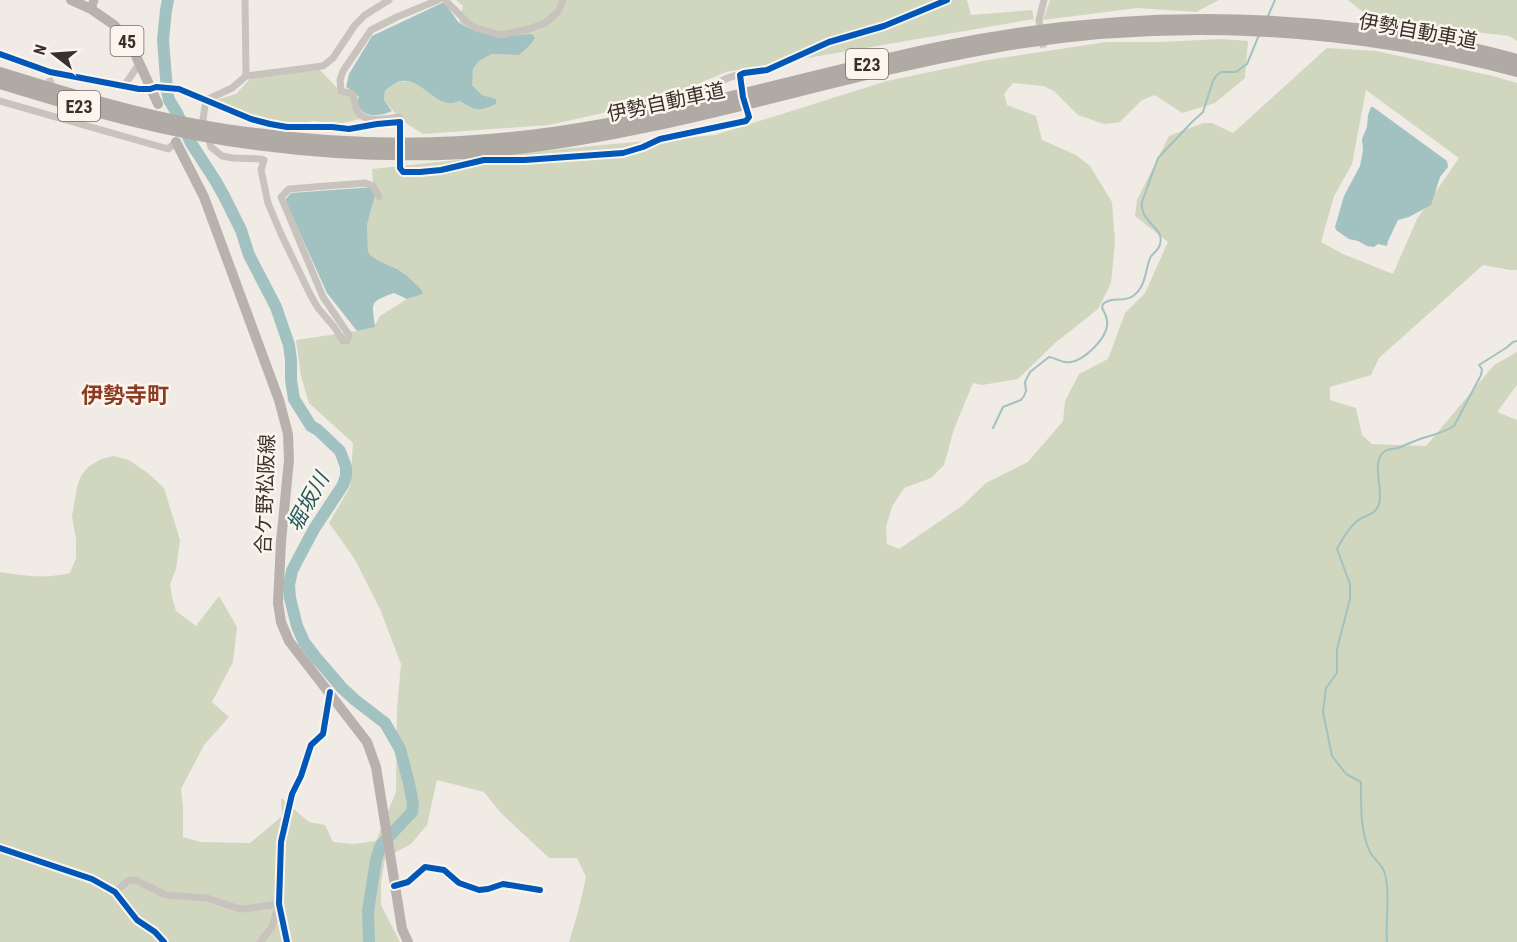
<svg xmlns="http://www.w3.org/2000/svg" width="1517" height="942" font-family="'Roboto Condensed','Noto Sans JP',sans-serif">
<style>
.green{fill:#d1d6bf;fill-rule:evenodd}
.water{fill:#a1c2c1}
.lines{fill:none;stroke-linecap:round;stroke-linejoin:round}
.stream{stroke:#a1c2c1;stroke-width:2}
.river{stroke:#a1c2c1;stroke-width:12}
.street-tunnel{stroke:#ccc6c0;stroke-width:7;stroke-dasharray:7 3.5;stroke-linecap:butt}
.street{stroke:#c9c3be;stroke-width:7}
.secondary{stroke:#bab3ae;stroke-width:9}
.primary{stroke:#b8b1ad;stroke-width:10}
.highway{stroke:#afaaa4;stroke-width:12}
.cycleway-casing{stroke:#fbf5ee;stroke-width:10}
.cycleway{stroke:#0057b8;stroke-width:6}
.labels{text-anchor:middle;dominant-baseline:central;stroke-width:5;stroke-linejoin:round;paint-order:stroke}
.shield{fill:#fbf5ee;stroke:#756b66;stroke-width:1.5}
.shield-label{font-size:18px;font-weight:bold;fill:#3b302b}
.street-label{font-size:20px;fill:#3b302b;stroke:#fbf5ee}
.water-label{font-size:21px;font-style:italic;fill:#1f5a5e;stroke:#fbf5ee}
.quarter-label{font-size:22px;font-weight:bold;fill:#8c3b22;stroke:#fbf5ee}
</style>
<rect width="100%" height="100%" fill="#f0ebe5"/>
<g class="green">
<polygon points="456,0 967,0 971,15 1032,10 1034,19 726,72 657,101 549,125 423,134 401,120 384,100 385,91 392,83 407,81 418,83 434,97 453,103 458,101 472,108 496,99 482,95 471,84 473,69 479,61 492,54 519,55 508,36 470,28 459,23 463,6"/>
<polygon points="1050,0 1219,0 1196,12 1137,8 1043,20"/>
<polygon points="1348,0 1517,0 1517,41 1509,36 1373,20"/>
<path d="M1222,39L1248,41L1245,78L1215,103L1182,113L1155,95L1142,100L1120,122L1104,124L1078,115L1054,91L1043,86L1013,83L1004,94L1007,105L1036,116L1042,140L1076,155L1090,166L1112,202L1115,242L1111,283L1098,309L1055,343L1018,379L982,385L973,383L954,429L944,465L931,478L904,488L892,507L886,527L887,544L899,549L962,506L986,483L1028,462L1063,421L1065,401L1079,374L1108,359L1125,313L1145,293L1168,242L1135,216L1137,200L1169,136L1203,123H1212L1233,133L1327,48L1376,51L1493,76L1517,83V270H1510L1483,265L1379,358L1371,375L1330,387V400L1356,408L1362,435L1372,444L1426,446L1494,365L1517,352V385L1497,412L1517,420V942H569L578,912L586,877L577,858H549L500,812L484,792L437,780L427,825L411,844L385,858L381,883V905L400,942H0V572C24,576 46,579 70,573L76,558V539L72,517L77,487L81,476L88,467L101,459L114,456L129,460L149,474L164,488L180,540L176,569L170,584L172,597L176,611L196,626L219,596L237,627L233,662L212,702L229,717L204,745L181,789L183,805V837L201,842L250,843L282,816L281,798L309,822L325,825L333,842L353,844L376,841L396,792L397,709L401,664L380,609L354,558L329,523L350,487L353,443L309,403L301,376L296,340L357,331L374,327L380,316L407,299L423,294L421,289L406,275L397,269L379,261L370,255L368,251L367,225L374,199L372,169L602,145L715,135L887,81L988,60L1106,42H1160ZM1366,90L1459,158L1417,219L1393,274L1343,254L1321,242L1334,196L1352,164Z"/>
<polygon points="319,69 336,87 350,92 364,118 339,124 314,121 283,126 268,125 212,101 236,94 252,77"/>
</g>
<g class="water">
<path d="M444,2L459,23L469,28L508,36L532,34L535,38L530,45L519,55L492,54L479,61L473,69L472,85L482,95L496,99V104C477,112 477,111 459,101C431,114 417,59 385,91L384,100L392,111C384,115 370,118 362,111C361,111 357,102 356,102L359,97L354,92L346,87L349,74L372,36Z"/>
<polygon points="1371,107 1373,107 1447,161 1448,167 1440,177 1431,205 1409,217 1398,220 1388,241 1387,246 1378,244 1374,247 1367,246 1358,241 1349,239 1336,230 1335,227 1344,196 1360,166 1363,150 1362,139 1367,127 1368,115"/>
<path d="M374,187V199L367,225L368,251L370,255L379,261L397,269L406,275L421,289L423,294L407,299L394,293C369,302 372,302 375,327L357,331L327,293L285,200L291,193Z"/>
</g>
<g class="lines">
<g class="stream">
<polyline points="1268,16 1275,0"/>
<path d="M993,428L1003,407L1021,400L1024,396L1026,391L1025,382L1030,372L1049,357C1057,358 1062,364 1071,362C1084,360 1105,340 1107,326C1108,320 1105,313 1102,308L1103,304C1112,296 1123,303 1133,296C1146,287 1145,271 1150,258C1152,254 1157,251 1159,247C1161,243 1161,237 1159,233C1152,222 1140,217 1142,202L1158,158L1192,122L1203,112L1213,81L1216,76L1221,72H1236L1247,64L1259,35"/>
<path d="M1387,942C1385,922 1391,890 1384,871C1381,864 1374,859 1370,852C1360,831 1361,805 1361,782L1346,774L1332,756L1323,712L1326,688L1337,673V649L1350,599V584L1337,549C1342,540 1347,530 1355,523C1363,514 1375,517 1379,504C1384,490 1370,460 1385,451C1388,449 1394,449 1398,448C1405,445 1412,442 1420,439C1432,435 1443,433 1454,426L1481,375L1482,369L1479,365L1506,348L1513,342L1517,341"/>
</g>
<polyline class="river" points="168,0 166,10 163,40 167,91 169,100 177,113 191,143 215,180 224,196 241,230 249,255 276,307 289,345 291,360 291,380 294,399 311,426 318,430 340,451 346,467 346,476 343,485 314,529 297,561 292,571 289,585 290,598 297,626 304,642 317,659 325,668 342,688 355,700 385,723 400,749 409,783 413,804 412,812 381,845 376,860 368,911 369,942"/>
<g class="street-tunnel">
<polyline points="1039,20 1044,51"/>
<polyline points="49,78 54,91"/>
</g>
<g class="street">
<polyline points="245,0 246,76"/>
<polyline points="445,0 469,24 476,28 501,35 529,29 545,23 558,12 563,0"/>
<polyline points="1039,20 1044,0"/>
<polyline points="0,54 50,72 139,89 150,89 156,87 179,89 251,119 270,124 287,127 332,127 349,129 377,124 400,122 399,129"/>
<polyline points="124,86 139,64"/>
<polyline points="206,100 203,119 211,147 222,156 233,158 260,159 264,160 261,170 268,203 281,234 311,296 318,308 335,328 343,341 347,341 349,335 323,297 281,197 289,189 365,183 373,186 379,197"/>
<polyline points="206,100 232,88 246,76 323,66 333,58 355,25 365,15 389,0"/>
<polyline points="0,101 168,149 176,142"/>
<path d="M634,105C658,104 677,100 700,92C714,87 725,76 740,75"/>
<path d="M400,122L399,117C388,118 365,124 358,112C355,108 355,100 353,94L341,91L340,80L343,71L371,30L397,17L438,0"/>
<polyline points="400,168 403,172 420,172 441,170 484,160 525,160 623,153 643,147 660,139 746,121 749,117 743,97 740,75 744,73 767,70 829,42 884,26 947,0"/>
<polyline points="0,848 92,879 115,892 137,920 155,932 164,942"/>
<polyline points="394,886 408,882 425,867 444,870 459,883 479,890 488,889 503,884 540,890"/>
<polyline points="115,892 128,881 135,880 166,895 207,898 237,908 243,909 279,904 272,927 260,942"/>
<polyline points="287,942 279,904 281,842 292,794 301,776 311,745 323,734 330,692"/>
</g>
<polyline class="secondary" points="91,9 94,0"/>
<g class="primary">
<polyline points="71,0 91,9 114,25 131,45 158,104"/>
<polyline points="176,142 204,197 279,400 288,434 289,460 281,542 278,603 281,622 289,641 367,742 376,767 402,929 408,942"/>
</g>
<g class="highway">
<path d="M0,73C83,99 169,124 256,134C340,145 426,147 511,138C657,123 798,77 942,47C1084,18 1221,12 1365,30C1416,37 1467,46 1517,60"/>
<path d="M0,83C84,109 169,133 256,144C340,155 427,158 511,149C673,131 828,77 988,48C1164,16 1344,25 1517,71"/>
</g>
<defs>
<g id="cycleway">
<polyline points="0,54 50,72 139,89 150,89 156,87 179,89 251,119 270,124 287,127 332,127 349,129 377,124 400,122 400,168 403,172 420,172 441,170 484,160 525,160 623,153 643,147 660,139 746,121 749,117 743,97 740,75 744,73 767,70 829,42 884,26 947,0"/>
<polyline points="0,848 92,879 115,892 137,920 155,932 164,942"/>
<polyline points="394,886 408,882 425,867 444,870 459,883 479,890 488,889 503,884 540,890"/>
<polyline points="287,942 279,904 281,842 292,794 301,776 311,745 323,734 330,692"/>
</g>
</defs>
<use href="#cycleway" class="cycleway-casing"/>
<use href="#cycleway" class="cycleway"/>
</g>
<g class="labels">
<g class="shield">
<rect x="110.5" y="26" width="33" height="30" rx="4.5"/>
<rect x="846" y="49" width="42" height="30" rx="4.5"/>
<rect x="58" y="91" width="42" height="30" rx="4.5"/>
</g>
<g class="shield-label">
<text x="127" y="41">45</text>
<text x="867" y="64">E23</text>
<text x="79" y="106">E23</text>
</g>
<g class="street-label">
<text transform="translate(1418 31) rotate(10)">伊勢自動車道</text>
<text transform="translate(666 102) rotate(-12)">伊勢自動車道</text>
<text transform="translate(265 494) rotate(-88)">合ケ野松阪線</text>
</g>
<g class="water-label">
<text transform="translate(308 502) rotate(-61)">堀坂川</text>
</g>
<g class="quarter-label">
<text x="125" y="395">伊勢寺町</text>
</g>
</g>
<g transform="translate(54 54) rotate(287)" stroke="#fbf5ee" stroke-width="4.5" paint-order="stroke">
<path d="M0-4.5L10 22L0 15L-10 22Z" fill="#3b302b"/>
<text y="-9" font-size="16" font-weight="bold" text-anchor="middle" fill="#3b302b">N</text>
</g>
</svg>
